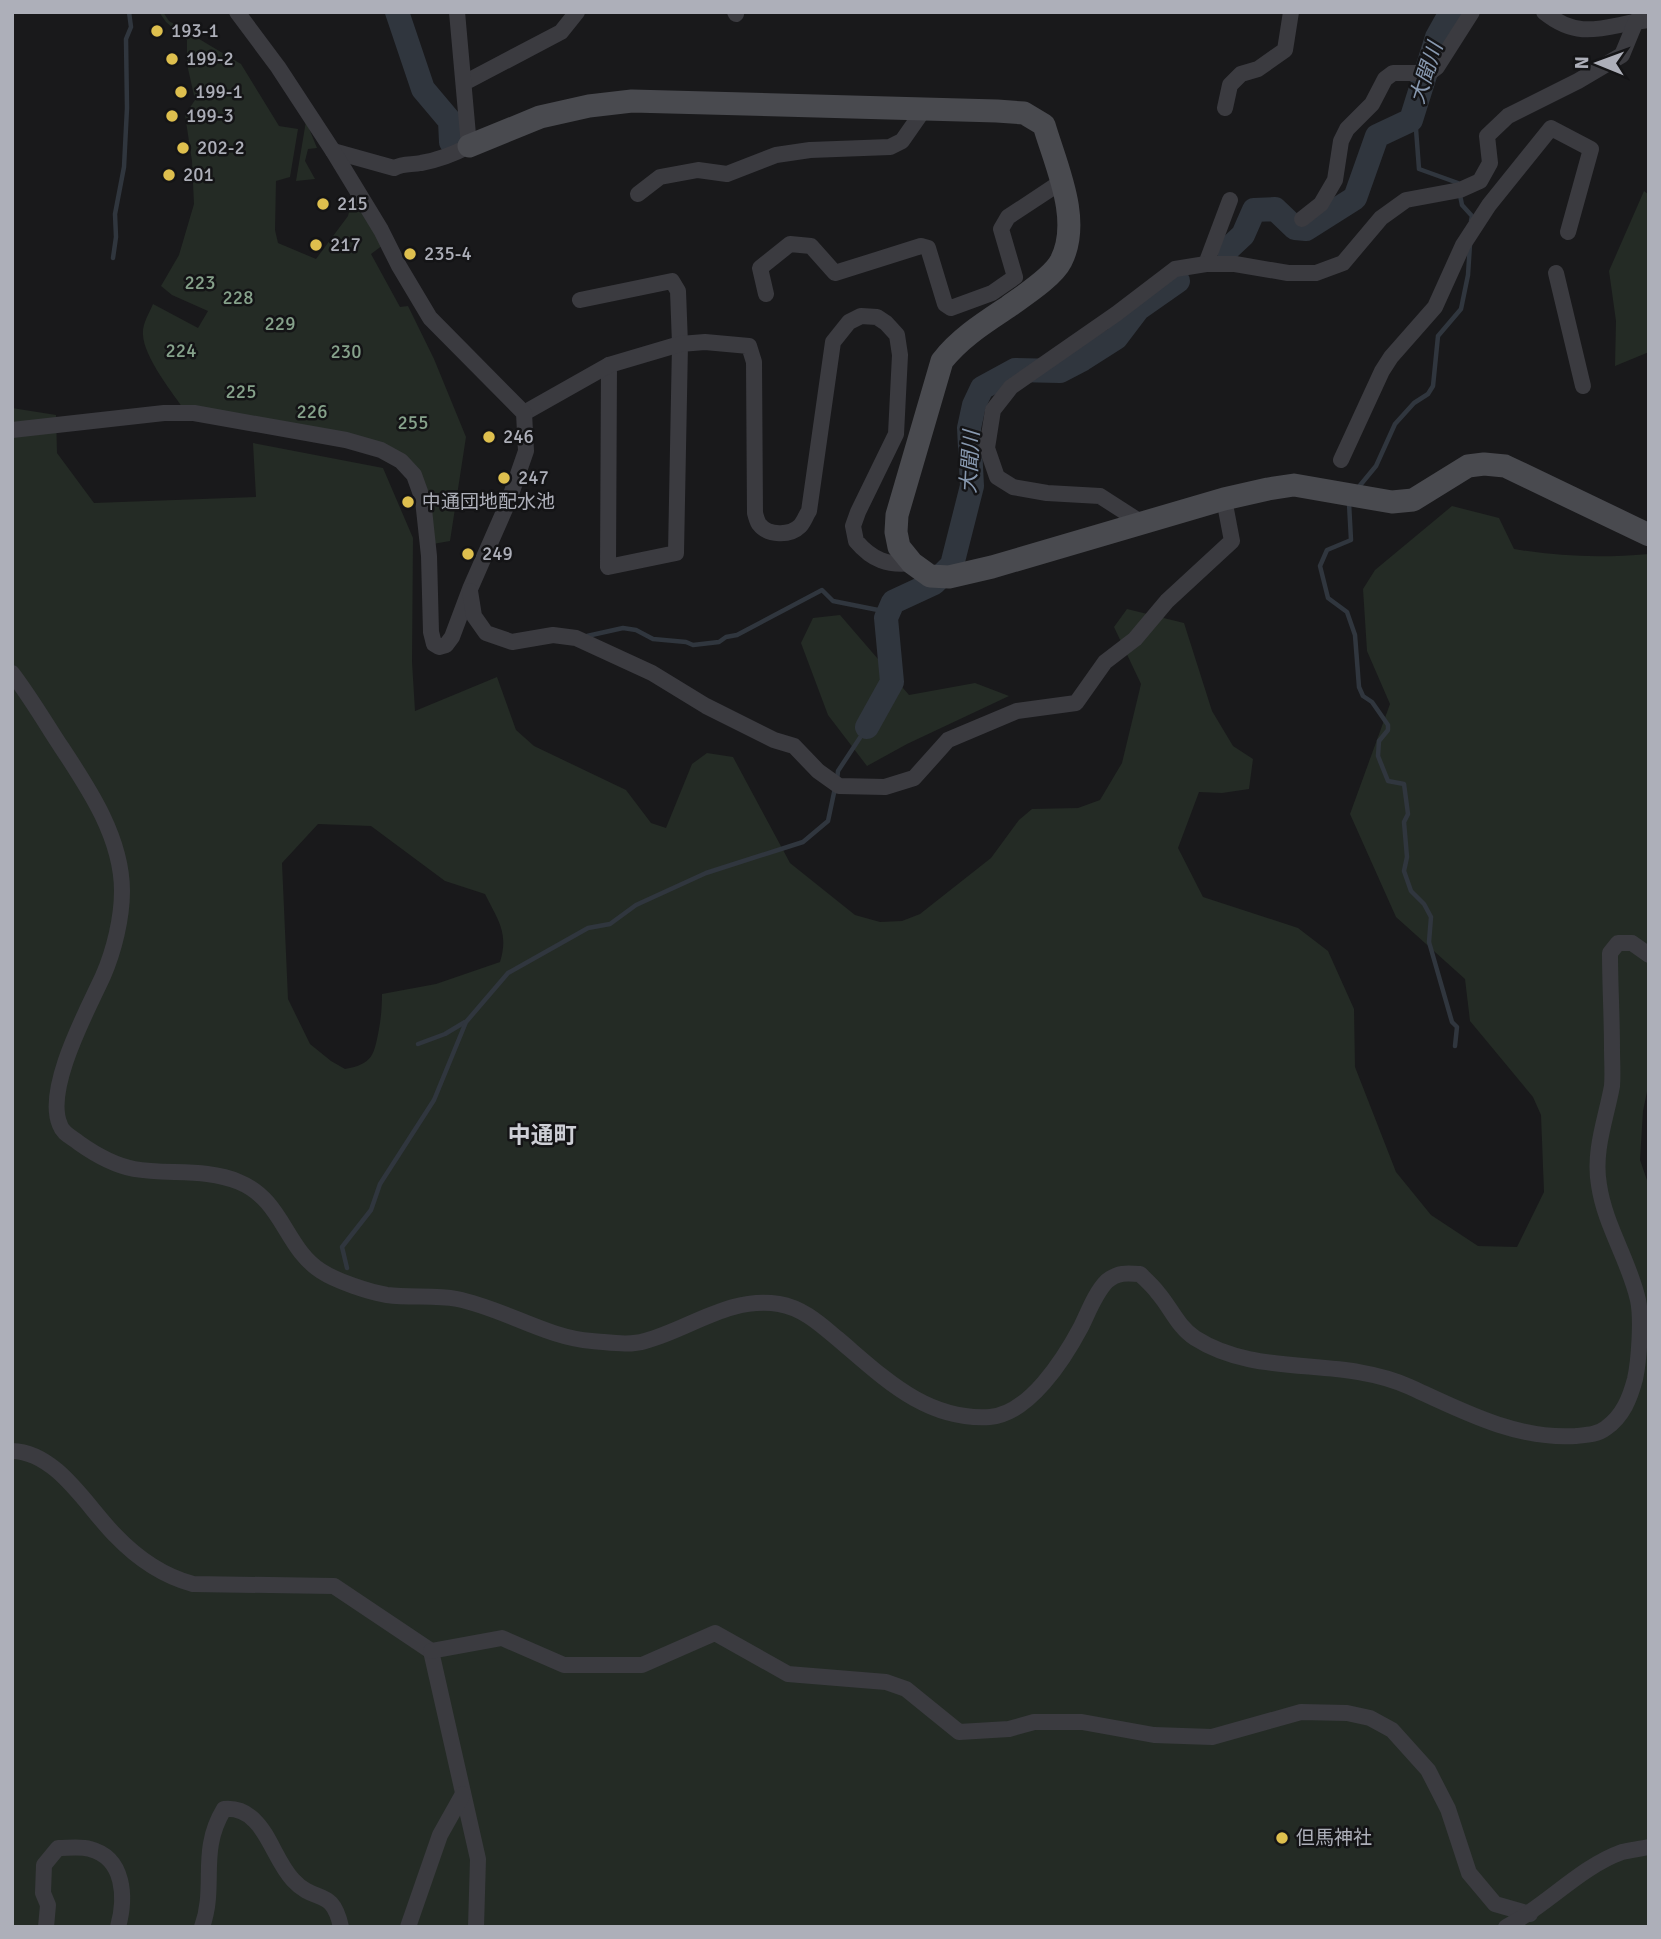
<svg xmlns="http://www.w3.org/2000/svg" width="1661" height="1939" font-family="Signika,'Noto Sans JP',sans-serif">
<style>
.green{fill:#242b25;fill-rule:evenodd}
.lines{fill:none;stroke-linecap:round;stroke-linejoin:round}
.stream{stroke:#30363e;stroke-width:4.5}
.river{stroke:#30363e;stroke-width:24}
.street{stroke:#3b3b40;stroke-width:16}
.secondary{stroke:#494a4f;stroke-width:23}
.poi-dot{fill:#debf4e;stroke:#141416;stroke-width:2.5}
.labels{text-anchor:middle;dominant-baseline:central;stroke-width:5;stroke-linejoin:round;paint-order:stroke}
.poi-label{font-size:19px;fill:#adafb9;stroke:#141416;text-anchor:start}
.park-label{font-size:19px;fill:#86a28b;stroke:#141416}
.water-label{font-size:21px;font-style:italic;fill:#8899b0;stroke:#141416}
.quarter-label{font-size:23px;font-weight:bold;fill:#cecfd6;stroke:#141416}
</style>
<rect width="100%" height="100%" fill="#19191b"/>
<g class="green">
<path d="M159,12H163L169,21L241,64L279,126L298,129L290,177L276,181L275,230L278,243L316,259L348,216L353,196L383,245L371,254L400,307L408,306L434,359L466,437L450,541L427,545L414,475L381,450L186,412C173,394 144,357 143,335C142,324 149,314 153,304L198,328L208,311L172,295L161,286L179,255L194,204L192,161L185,115L195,100L187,64V40L166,22Z"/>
<polygon points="306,121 317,148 308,149 305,161 315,179 296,181"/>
<polygon points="1644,191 1649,195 1649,352 1615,366 1616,321 1609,271"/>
<path d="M12,408L56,415L57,453L94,503L256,497L253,443L383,468L413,538L412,662L415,711L497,677L516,730L534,746L626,790L651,823L666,828L692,764L707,753L733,757L790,863L855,915L880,922L902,921L920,914L991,858L1019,820L1032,809L1078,808L1100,800L1122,763L1141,684L1114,627L1127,609L1184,623L1212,711L1233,746L1253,759L1249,789L1222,793L1199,792L1178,848L1203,897L1298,928L1328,951L1354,1009L1355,1067L1396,1172L1431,1215L1478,1246L1517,1247L1544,1192L1541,1115L1533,1097L1470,1021L1465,979L1396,917L1350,814L1390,704L1367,651L1363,589L1375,570L1452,506L1499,518L1514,549C1561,557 1602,558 1649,554V1082L1643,1111L1640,1160L1649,1186V1927H12ZM318,824L371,826L445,881L485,894C498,920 509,933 500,962L436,984L382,994C382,1007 381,1018 379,1029C374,1055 373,1064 345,1069L331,1061L310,1044L288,999L282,863Z"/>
<polygon points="840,615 909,695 975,683 1009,696 907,744 867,766 828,715 801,643 813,618"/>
</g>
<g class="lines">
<g class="stream">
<polyline points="1411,120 1416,129 1419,169 1458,183 1458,187"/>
<polyline points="1460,195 1462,205 1472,216 1471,221"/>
<polyline points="113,258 116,237 115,214 124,167 127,108 126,39 131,27 129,12"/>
<polyline points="1357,489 1376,466 1395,424 1414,403 1428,394 1433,386 1438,336 1461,309 1468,275 1470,244"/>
<polyline points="1349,503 1351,540 1327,550 1320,566 1328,598 1347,612 1355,635 1359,687 1363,696 1372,702 1388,725 1388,730 1379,741 1378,756 1388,781 1404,784 1408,814 1404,822 1407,857 1404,871 1411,891 1424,904 1431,917 1429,942 1452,1022 1457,1027 1455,1046"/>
<polyline points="587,636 623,628 636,630 653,639 686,642 693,645 719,642 726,637 737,635 822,590 833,601 888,612"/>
<polyline points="837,780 838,771 867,727"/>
<polyline points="418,1044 445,1034 465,1022"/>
<polyline points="347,1268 342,1247 371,1210 380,1184 434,1100 466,1022 508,973 588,928 610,924 636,905 706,873 803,842 828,821 835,788"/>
</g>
<g class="river">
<polyline points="397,12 423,89 450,121 451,142"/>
<polyline points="1228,249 1243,235 1254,210 1275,209 1295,228 1306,229 1355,198 1377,136 1411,120 1437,37 1451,12"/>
<polyline points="867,727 892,682 886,618 893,602 934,583 952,565 972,486 969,428 974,405 982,388 1015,370 1060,371 1083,359 1116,338 1138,309 1178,281"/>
</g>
<g class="street">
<polyline points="735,12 736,14"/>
<path d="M1544,12C1582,43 1608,24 1649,20"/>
<polyline points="464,83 561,32 577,12"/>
<polyline points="1225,108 1230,85 1241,74 1258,69 1285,50 1291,12"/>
<path d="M333,151L394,168C404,163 411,165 421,163C438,160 454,154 469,146L457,12"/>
<polyline points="638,194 660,177 698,170 727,174 776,155 810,150 890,147 902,141 925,108"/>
<polyline points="1302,219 1321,204 1335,180 1341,141 1347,129 1372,104 1385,79 1393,73 1429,73 1437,67 1472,12"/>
<polyline points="1206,264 1230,200"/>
<polyline points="1556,273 1583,386"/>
<polyline points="766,294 760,268 790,244 811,246 835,273 921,246 928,248 945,304 951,308 992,293 1015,277 1001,229 1008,217 1061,182"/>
<polyline points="580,300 672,281 678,291 680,344 676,553 608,567 609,365"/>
<path d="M524,413L609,365L680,344L705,342L749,346L754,362L755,513C756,517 757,521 759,524C768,536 790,536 800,526C804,522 806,515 809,511L833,342L849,322L861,316L877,317L886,323L897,335L900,355L896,434L858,512L853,526L856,541C872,560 888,566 912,563"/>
<polyline points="12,430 164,413 194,413 346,440 381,450 401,461 414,475 423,500 429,556 431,632 434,644 439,647 446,645 452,637 470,589 509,500 526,451 524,413 430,318 399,266 381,230 333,151 278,67 237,12"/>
<polyline points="1341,460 1382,371 1391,357 1435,307 1463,245 1489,205 1551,128 1591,149 1568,232"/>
<polyline points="1142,523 1100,496 1047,493 1013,487 997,477 987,448 993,410 1011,387 1116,314 1175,269 1206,264 1235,264 1288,273 1316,273 1343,263 1381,218 1406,200 1460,190 1480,181 1490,163 1487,136 1508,116 1578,81 1622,55 1636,21"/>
<polyline points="470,591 474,616 486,633 512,642 553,635 576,638 652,673 706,706 774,740 794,746 818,771 839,786 885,787 914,778 948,740 1017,711 1076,703 1105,662 1135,639 1167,601 1232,541 1224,499"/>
<path d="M12,673C28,694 42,717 56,739C85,783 122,835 122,891C122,918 114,951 103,976C88,1009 44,1089 60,1125C63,1134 72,1137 79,1143C96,1155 113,1165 134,1169C168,1175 206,1168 239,1182C283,1200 285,1248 321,1271C336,1281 369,1292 387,1295C410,1298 435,1295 457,1299C503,1308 547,1338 592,1341C608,1342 629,1346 645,1341C690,1329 729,1296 779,1304C803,1308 820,1324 838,1339C884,1378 926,1421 990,1417C1029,1414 1064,1359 1081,1327C1088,1313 1095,1293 1107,1281C1118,1272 1127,1273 1140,1274C1146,1280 1153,1286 1158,1293C1171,1308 1178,1327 1195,1338C1259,1379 1340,1355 1410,1387C1462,1411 1517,1440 1576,1436C1586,1435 1597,1435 1606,1428C1623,1416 1630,1398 1635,1379C1639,1361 1642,1319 1638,1300C1629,1260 1605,1226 1599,1185C1593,1151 1606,1119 1612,1086C1613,1074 1612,1061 1612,1049C1612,1017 1610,985 1610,953L1618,943H1632L1649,955"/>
<path d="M12,1451C57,1452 87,1507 115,1535C137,1558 163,1576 193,1584L334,1586L431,1651L478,1859L476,1927"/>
<polyline points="431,1651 502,1638 564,1665 642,1665 715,1633 788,1674 886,1682 906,1689 959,1732 1009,1729 1034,1722 1082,1722 1154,1735 1212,1737 1301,1712 1347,1713 1370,1718 1392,1730 1428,1770 1448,1809 1469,1873 1495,1904 1530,1914"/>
<path d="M46,1927L48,1905L43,1893L44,1865L58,1848C68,1848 81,1846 90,1849C125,1858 126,1898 118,1927"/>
<path d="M202,1927C217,1885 198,1852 224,1809C235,1808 246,1812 254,1820C270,1835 277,1863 293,1880C316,1905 332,1886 341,1927"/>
<polyline points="408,1927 440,1835 463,1794"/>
<path d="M1506,1927C1546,1906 1580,1867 1622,1852C1630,1850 1640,1849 1649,1847"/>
</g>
<path class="secondary" d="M469,146L540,117L589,106L632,101L997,111L1024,113L1044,125C1056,166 1082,220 1061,261C1053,277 1023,296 1008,307C984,323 960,338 942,361L897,515L896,532L899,547L912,563L930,576L949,577L992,567L1224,499L1268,489L1294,485L1392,502L1413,500L1468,466L1484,464L1505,466L1649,535"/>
</g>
<g class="poi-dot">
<circle cx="157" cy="31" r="7"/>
<circle cx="172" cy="59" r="7"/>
<circle cx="181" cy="92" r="7"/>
<circle cx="172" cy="116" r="7"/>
<circle cx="183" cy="148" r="7"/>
<circle cx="169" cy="175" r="7"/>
<circle cx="323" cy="204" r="7"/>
<circle cx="316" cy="245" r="7"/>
<circle cx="410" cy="254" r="7"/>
<circle cx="489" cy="437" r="7"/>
<circle cx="504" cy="478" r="7"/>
<circle cx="408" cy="502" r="7"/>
<circle cx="468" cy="554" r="7"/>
<circle cx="1282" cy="1838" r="7"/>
</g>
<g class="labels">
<g class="poi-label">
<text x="171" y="31">193-1</text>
<text x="186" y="59">199-2</text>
<text x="195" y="92">199-1</text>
<text x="186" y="116">199-3</text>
<text x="197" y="148">202-2</text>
<text x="183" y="175">201</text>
<text x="337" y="204">215</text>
<text x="330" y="245">217</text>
<text x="424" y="254">235-4</text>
<text x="503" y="437">246</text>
<text x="518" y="478">247</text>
<text x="422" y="502">中通団地配水池</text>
<text x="482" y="554">249</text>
<text x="1296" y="1838">但馬神社</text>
</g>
<g class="park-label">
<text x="200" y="283">223</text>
<text x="238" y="298">228</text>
<text x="280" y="324">229</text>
<text x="181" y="351">224</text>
<text x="346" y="352">230</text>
<text x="241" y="392">225</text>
<text x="312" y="412">226</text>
<text x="413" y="423">255</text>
</g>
<g class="water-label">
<text transform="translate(1426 73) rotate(-72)">大聞川</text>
<text transform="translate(970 462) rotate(-87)">大聞川</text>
</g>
<g class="quarter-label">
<text x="542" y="1135">中通町</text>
</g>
</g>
<rect width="1661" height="1939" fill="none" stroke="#adafb9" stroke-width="28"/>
<g transform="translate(1598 63) rotate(271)" stroke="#141416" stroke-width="5" paint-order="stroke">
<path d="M0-5L12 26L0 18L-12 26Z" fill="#adafb9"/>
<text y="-10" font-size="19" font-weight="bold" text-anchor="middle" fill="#adafb9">N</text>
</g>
</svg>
